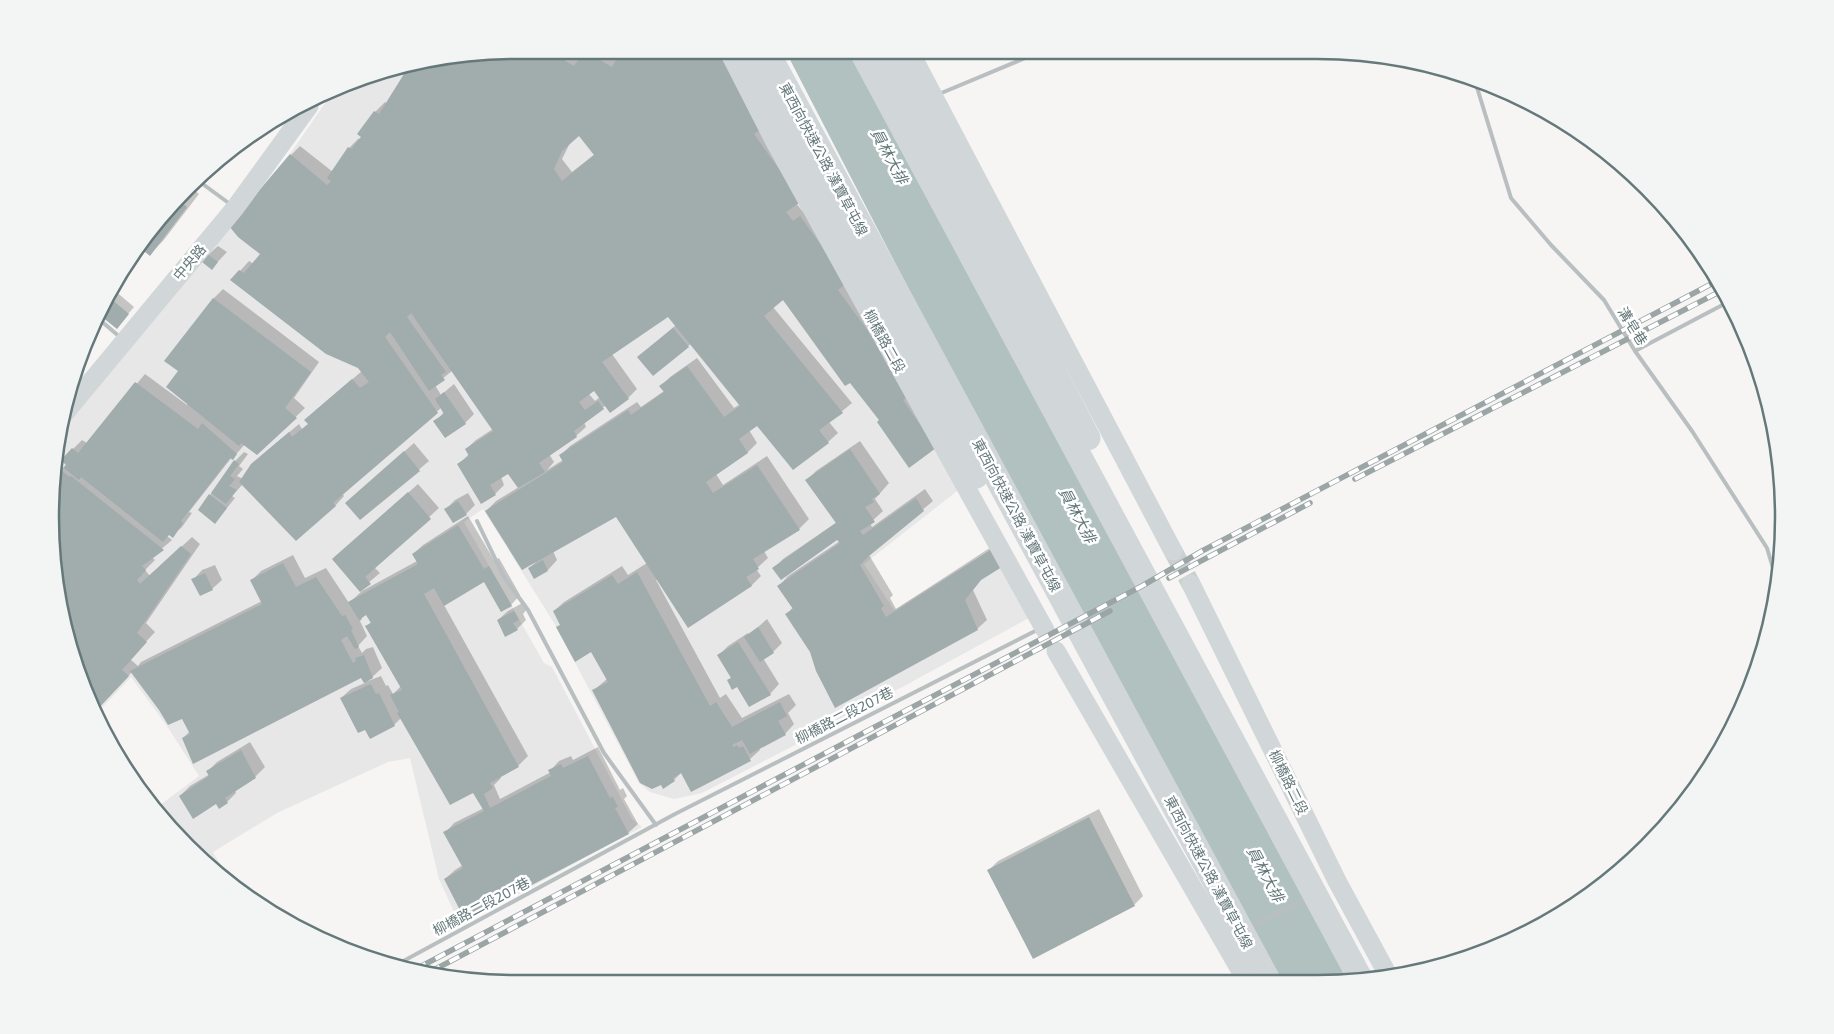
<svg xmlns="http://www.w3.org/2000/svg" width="1834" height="1034" font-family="'Exo 2','Noto Sans TC',sans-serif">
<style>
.built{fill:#e6e7e6}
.water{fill:#b1c1c0}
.shadow{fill:#0003;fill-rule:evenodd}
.building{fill:#a1acad;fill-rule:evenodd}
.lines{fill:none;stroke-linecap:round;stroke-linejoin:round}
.secondary-tunnel{stroke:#cad0cf;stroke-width:19;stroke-dasharray:19 9;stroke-linecap:butt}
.lane{stroke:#b9bfc0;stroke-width:4}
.street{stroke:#b9bfc0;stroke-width:5}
.secondary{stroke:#d1d6d8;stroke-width:19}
.highway{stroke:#d1d6d8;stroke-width:25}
.rail-casing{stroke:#9ca5a6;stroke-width:5.5}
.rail{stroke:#fff;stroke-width:4;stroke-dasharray:11;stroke-linecap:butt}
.labels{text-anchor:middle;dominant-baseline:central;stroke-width:5;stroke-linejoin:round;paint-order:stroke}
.street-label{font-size:14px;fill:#65787a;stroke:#fff}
.water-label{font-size:15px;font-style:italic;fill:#5f7675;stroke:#fff}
.rim{fill:none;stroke:#65787a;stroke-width:2.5}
</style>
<rect width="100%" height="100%" fill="#f6f5f3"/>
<polygon class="built" points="517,50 722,50 961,488 864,564 894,610 992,549 1029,618 803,741 702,793 674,799 650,792 639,783 554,623 483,509 464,522 544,663 552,667 632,819 642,827 460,925 439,879 410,758 388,762 277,813 213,852 225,873 166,825 156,808 199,776 167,726 131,677 97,713 85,695 51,547 63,429 121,354 290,154 332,93 367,75"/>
<polygon class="water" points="785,50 853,50 1352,980 1280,980 950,369"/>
<g class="shadow">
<path d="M517,50H572L582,56L587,50H608L620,57L735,50L796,203L803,212L810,207L945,437L880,420L784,298L773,307L852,403L829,422L838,433L828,442L757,424L749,430L757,443L747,453L716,474L723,485L767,456L809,519L799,529L764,551L768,558L756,569L761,576L752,585L688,627L658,579L656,580L720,698L726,694L742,718L789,694L796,705L788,713L794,724L785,734L759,748L760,750L750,759L692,790L682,772L674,780L594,690L607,679L591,650L561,624L554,611L564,602L622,566L628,575L647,563L617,515L553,551L557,560L548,570L535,577L529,568L536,562L486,511L496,501L519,487L509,473L501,477L504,485L495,494L459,464L469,454L466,449L476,440L493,429L453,370L435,385L441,395L454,384L474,414L465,423L435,422L444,412L441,408L342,493L344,496L335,506L243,484L232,496L235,498L215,523L199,510L235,461L244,452L248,454L239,466L243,469L237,476L243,479L262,455L299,424L302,429L309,424L315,411L362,371L240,271L249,261L254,264L262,253L291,155L300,146L333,172L349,148L359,138L360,140L362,137L358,134L375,112L385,102L387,104L405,73L398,70ZM580,134L595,154L572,172L562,159L570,143ZM668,315L676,325L638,357L688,346L691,344L740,404L734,408L697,358L670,377L661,386L664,391L641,407L637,402L570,446L561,455L563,460L547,470L554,462L549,454L576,436L586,427L584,422L606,405L628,398L637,389L612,354ZM595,390L600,397L595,401L589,394Z"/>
<polygon points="362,78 351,89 347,86"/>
<polygon points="193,189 199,194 163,241 150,254 139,246"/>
<polygon points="218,246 227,252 212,268 208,255"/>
<path d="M223,289L319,362L294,398L305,408L257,454L245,444L233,458L232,457L189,512L192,513L182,527L172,536L169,534L167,536L172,540L152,557L155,560L145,570L150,576L192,537L200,544L146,623L155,632L130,659L138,666L141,662L262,601L251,581L261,571L293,555L305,578L326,568L349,603L362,591L333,560L418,484L439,508L374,567L380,573L361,589L362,591L417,561L413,554L423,545L468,516L494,560L499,558L520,595L511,605L485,580L444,605L528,756L518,766L500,776L501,778L494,785L500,799L551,772L550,771L559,761L571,756L573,760L598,747L620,790L623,788L627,796L624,799L638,824L628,833L445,879L455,870L463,865L445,833L454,823L484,808L473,791L401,718L394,725L370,737L365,728L341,698L351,689L365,683L361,676L183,738L190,731L183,717L160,709L132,672L104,701L95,698L83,687L51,547L58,472L67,464L73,449L82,440L87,443L145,374L187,405L188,403L179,371L166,361L214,298ZM367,614L371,622L367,626L401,686L393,694L388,685L386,686L381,676L368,681L382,668L373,647L366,649L362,653L358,646L367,636L360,621L362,619L361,617Z"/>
<polygon points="114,290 134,307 117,327 102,316"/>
<polygon points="860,441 889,483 875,499 883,511 870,523 872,527 925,489 933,501 869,555 893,595 890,598 896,609 1002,540 983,577 973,590 987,620 977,629 811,651 787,614 793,607 779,586 788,576 840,541 838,538 774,568 783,559 837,522 807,480 816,471"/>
<polygon points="414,443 429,461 361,519 356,494"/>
<polygon points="468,493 475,505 466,514 446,509 455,500"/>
<polygon points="215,565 222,580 212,589 193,580 202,570"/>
<polygon points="524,602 527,609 523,614 526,620 517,629 498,620 508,611"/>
<polygon points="767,619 782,643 773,652 763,658 779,684 770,694 737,685 728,680 732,677 719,655 728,646 748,633 749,635"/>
<polygon points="250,742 265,767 255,777 235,790 236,793 227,802 180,796 190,786 210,774 208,771 217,762"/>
<polygon points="1099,809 1143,896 1134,905 989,870 998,861"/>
</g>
<g class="building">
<path d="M517,50H547L574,66L584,51L612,67L622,50H721L763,128L754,134L802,201L786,212L793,221L800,216L837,267L846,283L838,290L887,357L908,397L903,400L936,448L909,468L877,422L879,420L850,383L845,386L783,300L764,316L843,413L819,430L829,443L793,470L757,426L739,439L748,453L706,482L713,493L757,465L800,530L753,559L759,569L746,577L752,586L688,628L616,517L522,570L485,511L563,462L559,455L628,410L631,415L664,392L659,386L687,366L724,417L740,406L668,317L602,362L629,399L610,413L594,391L579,402L585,410L598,401L604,409L574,431L577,437L539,463L545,472L518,488L508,474L490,485L496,495L481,504L457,464L469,456L465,449L493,431L411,313L407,317L446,372L441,375L445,380L429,391L390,332L385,337L438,413L333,503L336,506L296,541L239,482L251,464L289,432L292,437L308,424L304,420L352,379L360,388L369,382L358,368L326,354L230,280L239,270L244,273L260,254L238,237L229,226L290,154L327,185L331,181L327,178L348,147L351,149L361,137L357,134L374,111L379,114L404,74L396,70ZM579,136L594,155L562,181L554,169L562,151Z"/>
<polygon points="358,80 351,91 346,86"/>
<polygon points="181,202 187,207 150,256 139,247"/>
<polygon points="207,254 218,262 212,270 202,262"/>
<polygon points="110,298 129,314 117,329 102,317"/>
<polygon points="213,298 311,372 285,408 297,418 257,455 241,443 239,446 166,387 178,371 164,361"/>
<polygon points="673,328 689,347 653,376 637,357"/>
<polygon points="135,382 198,429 202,423 237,454 233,460 230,458 181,521 183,523 173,538 169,535 163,542 81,477 79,480 64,468 66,465 61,460 72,448 78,453"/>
<polygon points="444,392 466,424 445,438 433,421 444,414 435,399"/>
<polygon points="850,449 880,494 872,499 874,502 865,507 875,522 860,531 863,535 916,498 924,511 869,556 860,565 884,606 881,608 886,617 992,549 1002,567 981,580 965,600 978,630 835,708 816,671 810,652 785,614 793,609 777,586 840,543 837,540 781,580 772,568 836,523 805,480"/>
<polygon points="404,451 420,471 360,520 345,503"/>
<polygon points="234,460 239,464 230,476 235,479 229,486 237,490 226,504 211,493"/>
<polygon points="59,469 70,477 71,476 164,550 142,566 146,570 137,580 140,584 181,546 191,554 137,633 147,642 122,670 129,676 95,712 89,702 94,698 84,689 51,547"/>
<polygon points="408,492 431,519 365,577 371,584 360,592 332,559"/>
<polygon points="209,494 227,508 215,524 198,510"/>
<polygon points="458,501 467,515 453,523 444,509"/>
<polygon points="458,525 484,569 489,566 512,606 501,612 484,582 444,606 434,588 424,594 519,767 490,783 493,788 484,794 490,808 551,776 548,770 561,764 563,768 588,756 610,798 613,797 618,807 615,808 629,834 465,920 444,879 463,868 443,832 484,811 473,793 450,805 397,713 399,712 390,695 402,690 365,626 371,623 366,615 359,620 348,602 418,564 412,554"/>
<polygon points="543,560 548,571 534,579 528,568"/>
<polygon points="283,563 296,587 316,577 342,616 345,615 353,629 351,630 359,647 355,649 347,636 341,640 353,663 356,661 355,658 364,655 373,678 364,683 361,678 193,764 182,738 190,734 182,719 168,725 159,710 130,671 262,604 250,580"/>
<polygon points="637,572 710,706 716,702 732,727 780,702 787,716 778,721 786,735 750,754 742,740 732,745 734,747 737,745 739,748 743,746 751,761 691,792 681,773 673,778 675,781 663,789 661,785 652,789 640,783 592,690 608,682 591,652 575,662 556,627 560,625 553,611 612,575 618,584"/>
<polygon points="205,573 213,590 200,596 191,579"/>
<polygon points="514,611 519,620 513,623 518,630 505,637 497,620"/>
<polygon points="758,627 774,653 760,662 744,637"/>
<polygon points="738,642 771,695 749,707 737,687 732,690 727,680 731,678 717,655"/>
<polygon points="371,684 376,694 379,693 395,726 370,739 365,730 358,733 340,698"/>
<polygon points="241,750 256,778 225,798 228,803 219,809 216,804 193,819 179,796 209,776 206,771"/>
<polygon points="1089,817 1135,906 1033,959 987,870"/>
</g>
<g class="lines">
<polyline class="secondary-tunnel" points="1173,551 1191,584"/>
<g class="lane">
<polyline points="1475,81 1511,198 1551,245 1604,300 1635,351 1692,431 1767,548 1778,585"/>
<polyline points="939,94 1042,51"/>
<polyline points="200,182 230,204"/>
<polyline points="100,320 121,338"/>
<polyline points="1635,351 1730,301"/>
<polyline points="477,521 504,577 528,610 604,753 656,825"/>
<polyline points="396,965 675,814 1039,629"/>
</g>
<polyline class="street" points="1247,929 1309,898"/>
<g class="secondary">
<polyline points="728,50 775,142 1045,630"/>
<polyline points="909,50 1173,551"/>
<polyline points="64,414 235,208 309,106"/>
<polyline points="1191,584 1337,881 1389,977"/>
<polyline points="1056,651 1246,980"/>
</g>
<g class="highway">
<polyline points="743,50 976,476"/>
<polyline points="766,50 1268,980"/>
<polyline points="861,50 1361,980"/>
<polyline points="888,50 1088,438"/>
</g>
<defs>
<g id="rail">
<polyline points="1355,479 1723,290"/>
<polyline points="1169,578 1310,503"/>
<polyline points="416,969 1142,586 1202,551 1717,281"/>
<polyline points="430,972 1110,611"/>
</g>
</defs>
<use href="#rail" class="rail-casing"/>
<use href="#rail" class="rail"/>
</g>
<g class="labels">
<g class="street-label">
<text transform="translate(824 159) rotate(62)">東西向快速公路 漢寶草屯線</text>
<text transform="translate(189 262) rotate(-50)">中央路</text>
<text transform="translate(1633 326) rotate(58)">溝皂巷</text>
<text transform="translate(885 341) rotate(61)">柳橋路二段</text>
<text transform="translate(1017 515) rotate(62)">東西向快速公路 漢寶草屯線</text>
<text transform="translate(844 715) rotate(-27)">柳橋路二段207巷</text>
<text transform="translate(1289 782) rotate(64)">柳橋路二段</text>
<text transform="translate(1209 872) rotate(62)">東西向快速公路 漢寶草屯線</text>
<text transform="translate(481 906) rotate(-28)">柳橋路二段207巷</text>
</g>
<g class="water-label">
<text transform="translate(890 156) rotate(62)">員林大排</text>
<text transform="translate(1078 515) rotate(62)">員林大排</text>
<text transform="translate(1266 874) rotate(62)">員林大排</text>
</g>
</g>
<path d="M0 0H1834V1034H0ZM517 59H1317A458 458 0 0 1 1775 517V517A458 458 0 0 1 1317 975H517A458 458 0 0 1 59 517V517A458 458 0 0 1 517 59Z" fill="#f3f4f4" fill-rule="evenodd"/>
<path class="rim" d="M517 59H1317A458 458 0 0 1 1775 517V517A458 458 0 0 1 1317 975H517A458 458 0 0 1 59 517V517A458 458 0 0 1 517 59Z"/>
</svg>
